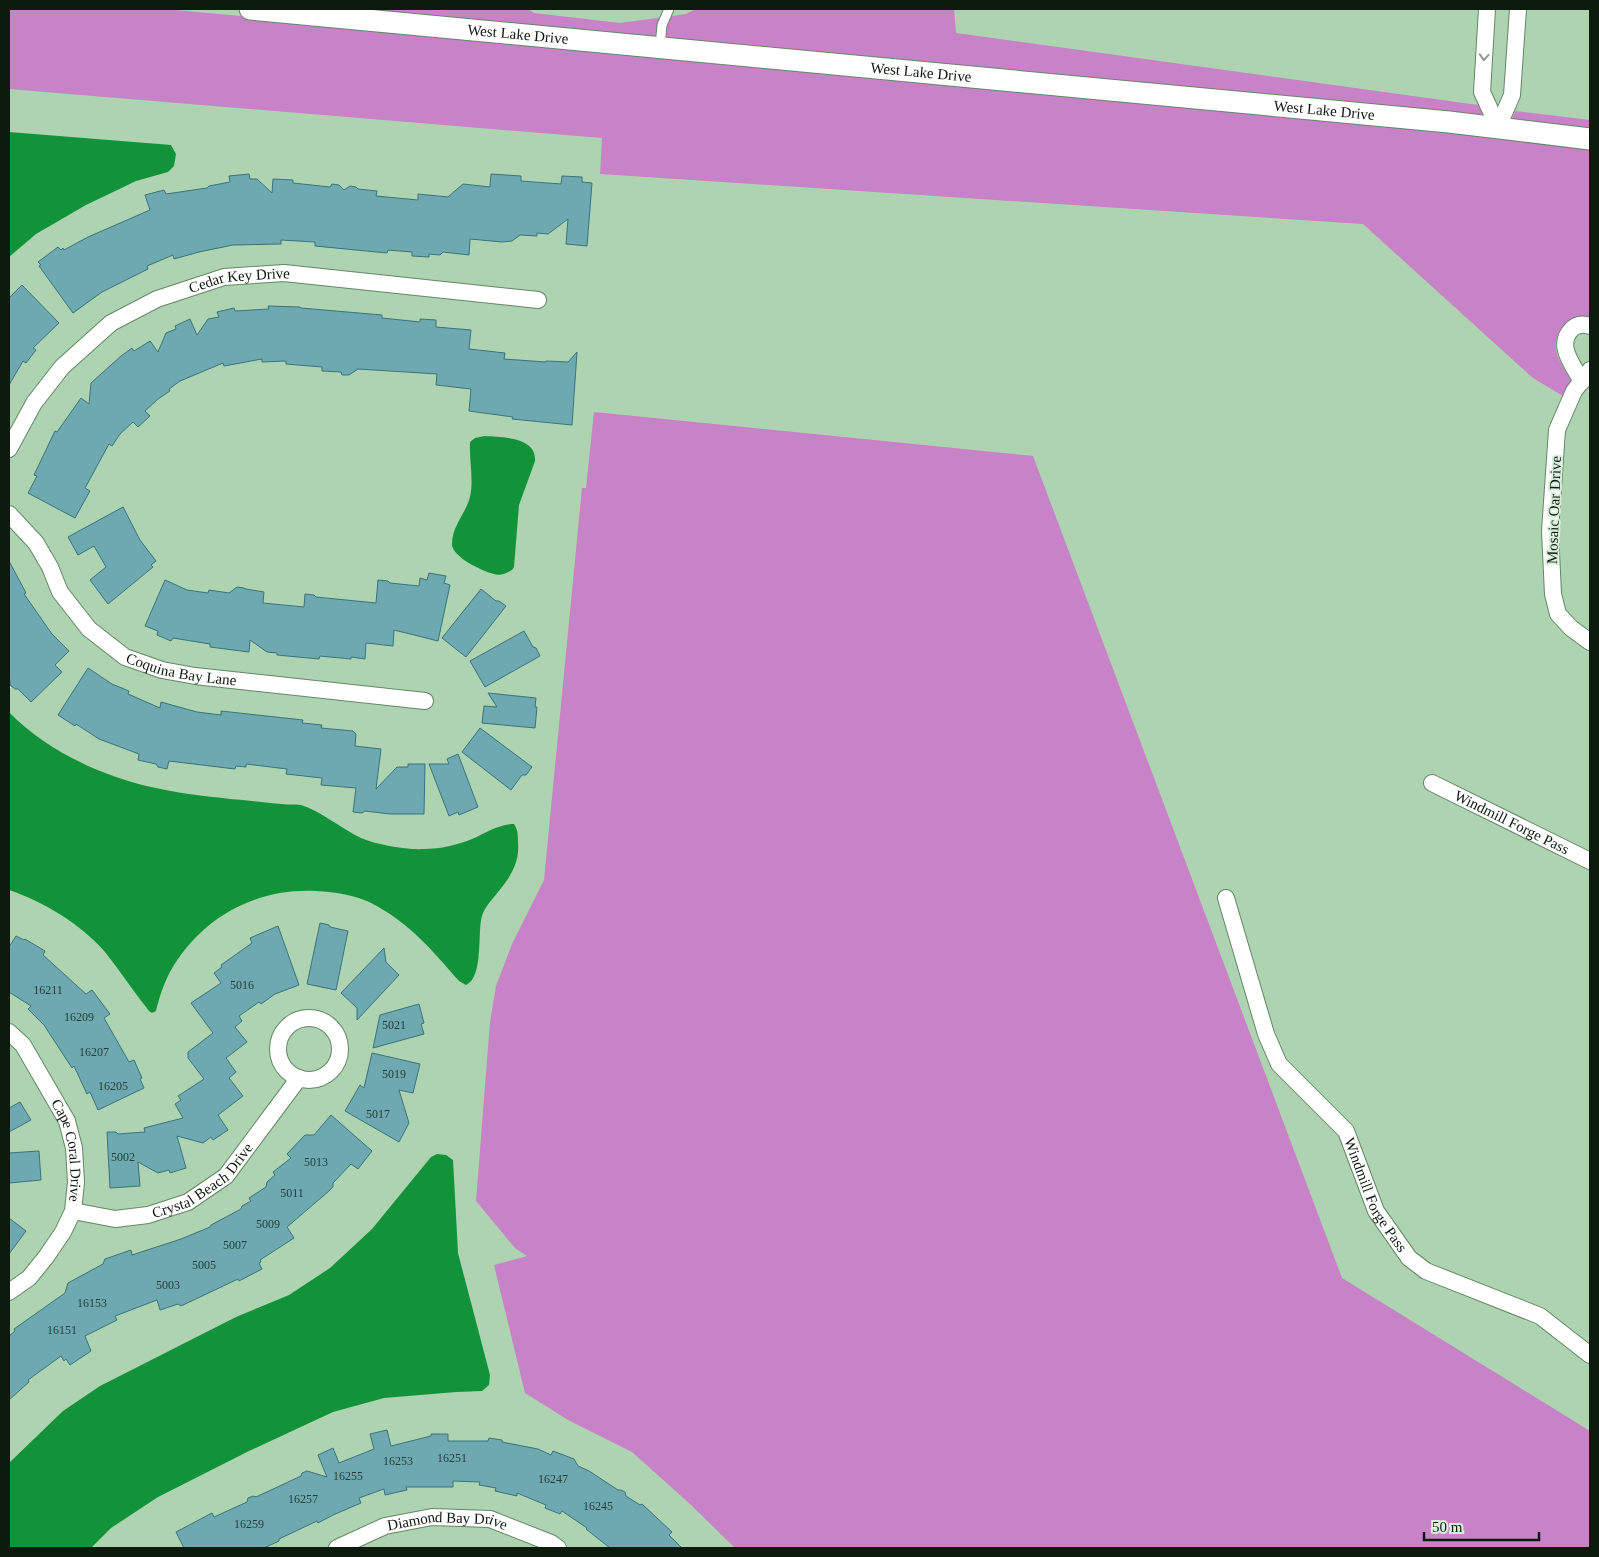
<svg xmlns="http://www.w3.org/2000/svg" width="1599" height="1557" font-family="'Times New Roman',serif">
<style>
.green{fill:#c882c7}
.water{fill:#129239}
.building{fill:#6ea9b2;stroke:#38747c}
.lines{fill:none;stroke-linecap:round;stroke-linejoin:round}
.service-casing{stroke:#648767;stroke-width:11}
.minor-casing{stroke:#648767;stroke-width:18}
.tertiary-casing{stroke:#648767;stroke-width:23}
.service{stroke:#fff;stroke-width:9}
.minor{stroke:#fff;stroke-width:16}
.tertiary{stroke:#fff;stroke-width:21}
.oneway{stroke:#929893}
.labels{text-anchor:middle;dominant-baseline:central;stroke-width:4;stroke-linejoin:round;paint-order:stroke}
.number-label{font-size:12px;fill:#253e37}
.street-label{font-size:15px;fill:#0d1b0e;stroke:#daeedc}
</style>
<rect width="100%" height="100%" fill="#add3b0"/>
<g class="green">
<path d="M9,9H165L1449,130L1590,147V317C1568,314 1549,334 1558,357C1561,365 1567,373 1571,381L1563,396L1533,378L1363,224L600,174L602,138L9,89Z"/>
<polygon points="332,9 528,9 534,13 620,23 686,14 696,9 954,9 956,33 1478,105 1484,118"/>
<polygon points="1515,111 1590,120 1590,131 1511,121"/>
<polygon points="594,412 1033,456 1342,1278 1590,1431 1590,1548 735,1548 690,1504 632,1452 568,1420 525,1393 494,1265 527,1256 515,1248 476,1201 490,1022 496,986 512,944 544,880 582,488 586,488"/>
</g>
<g class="water">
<polygon points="9,132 171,145 176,154 174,166 168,172 136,181 86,205 36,234 9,257"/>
<path d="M485,436C502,437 537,437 535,461L519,505L514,567L512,570C507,573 500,576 494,574C482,571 452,557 452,544C452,526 466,513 470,497C474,479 469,460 470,442L475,438Z"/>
<path d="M9,712C44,749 101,776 151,787C177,793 204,796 230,799C247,800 265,803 282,804C289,805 295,804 301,805C323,812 340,828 361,838C377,845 407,850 424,849C441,849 457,845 472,839C486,833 499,824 514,824C518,830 518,836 518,843C520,865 508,880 494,897C489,903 484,909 482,916C477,932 484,977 466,985L459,981C433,951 410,924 375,905C357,895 336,892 316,891C255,888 200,918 170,972C164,983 159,998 156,1011L152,1013L149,1011C134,992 120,971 105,952C81,924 44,902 9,890Z"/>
<polygon points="437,1154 446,1155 453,1160 458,1253 490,1375 489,1385 482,1391 456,1392 384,1398 333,1412 247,1452 158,1497 111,1528 91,1548 9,1548 9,1463 63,1411 100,1386 236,1317 289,1295 330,1268 372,1229 431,1157"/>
</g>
<g class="building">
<polygon points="249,174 250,179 257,179 272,193 273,179 293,180 293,183 330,187 332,184 339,185 344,190 350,186 356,187 358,189 377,191 376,196 418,200 418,194 448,197 463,184 490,187 491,174 521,176 521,181 561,184 562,176 582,177 582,182 592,183 587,246 566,244 568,219 548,234 537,233 537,236 520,235 512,241 502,242 470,239 469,255 443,252 440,255 429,254 429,257 412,256 412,252 388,250 387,253 315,246 315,242 281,240 281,244 233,245 199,252 174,259 173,255 147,266 148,269 102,292 73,313 39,266 41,265 38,262 58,247 61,250 63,248 64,250 88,237 150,210 145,195 164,190 166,194 207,188 209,186 230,182 229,176"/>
<polygon points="22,285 59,323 33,348 36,350 26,363 23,361 9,385 9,298"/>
<polygon points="268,306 300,307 301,308 382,315 382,318 420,322 420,319 436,320 436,327 471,330 469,349 505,353 504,359 546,362 546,361 568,362 577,352 572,425 512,419 513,417 469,411 471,389 436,385 437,374 358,369 349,375 342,375 341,372 322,371 322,367 286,364 286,361 262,362 262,359 224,366 223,363 180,381 169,389 170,391 158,399 145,411 150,416 138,427 133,422 120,434 112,446 109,444 85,488 90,491 75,518 28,493 37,476 34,475 55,431 57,432 81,398 89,404 91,383 121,356 132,348 134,351 150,341 158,352 166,333 176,329 175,326 190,319 197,335 208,319 219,317 217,312 234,308 235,311 269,309"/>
<polygon points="123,507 140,540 156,561 151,565 153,567 108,604 90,580 106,567 94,546 78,555 68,537"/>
<polygon points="9,561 26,593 24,594 52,634 69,651 55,665 62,672 31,702 18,689 15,689 10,685 9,673"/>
<polygon points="429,573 446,576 444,583 450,585 438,641 394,630 393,646 366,643 365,659 351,657 351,659 320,656 319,659 277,655 277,653 267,652 250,640 249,652 210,647 210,644 173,638 171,641 157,635 158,631 145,626 165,580 187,590 208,593 209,590 229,593 237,587 244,588 246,589 264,592 263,603 304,607 305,594 314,595 316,597 376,603 378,580 388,581 390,583 419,586 420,578 427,580"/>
<polygon points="481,589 496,601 499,601 506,606 466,657 442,638"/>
<polygon points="524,631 533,647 536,648 540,656 485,687 470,661"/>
<polygon points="88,668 112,684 129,691 128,694 160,708 161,702 197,712 221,715 221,711 257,715 303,720 302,723 322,725 321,728 353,731 356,734 355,746 381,749 376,789 397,767 408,767 408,764 425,764 424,814 390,814 365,811 362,813 353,812 356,788 321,785 322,778 286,774 287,769 246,764 246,767 236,766 235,769 169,761 167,769 158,767 156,764 138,760 139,754 99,739 76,724 75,726 58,715"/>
<polygon points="488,693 536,698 535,707 537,707 535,728 482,723 484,706 497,707"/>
<polygon points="480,728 532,767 526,775 522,775 511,790 462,752"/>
<polygon points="458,754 478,807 459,815 458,812 449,816 429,764 449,764 447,759"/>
<polygon points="320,923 329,925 330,927 348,931 336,990 307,984"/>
<polygon points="278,926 299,985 275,994 261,1004 259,1002 239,1016 242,1021 235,1027 247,1042 226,1058 236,1072 229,1078 243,1096 218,1115 228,1130 213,1140 211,1137 203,1143 177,1136 186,1168 170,1173 169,1170 158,1173 138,1162 140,1186 110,1188 107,1132 116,1132 118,1134 145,1132 144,1128 183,1118 175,1104 181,1100 178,1096 204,1079 188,1058 188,1052 213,1033 191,1003 221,983 214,973 222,967 221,965 252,943 250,938"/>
<polygon points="16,936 24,940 25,939 45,951 43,955 86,994 92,990 110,1014 104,1018 129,1062 134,1060 142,1078 140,1079 144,1088 98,1110 90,1092 87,1094 74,1066 72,1068 44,1025 28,1009 31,1006 9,992 9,947"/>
<polygon points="384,948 386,962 399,975 357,1020 357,1008 341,993"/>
<polygon points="419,1004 424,1023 421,1024 424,1034 373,1048 380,1015"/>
<polygon points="372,1053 420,1064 413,1093 399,1090 409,1123 399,1142 345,1111 360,1085 364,1088"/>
<polygon points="20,1102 31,1120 9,1132 9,1108"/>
<polygon points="331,1115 372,1151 358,1169 351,1164 333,1183 333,1187 329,1191 287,1227 294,1238 260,1260 261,1262 259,1263 262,1269 239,1281 238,1279 181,1306 178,1304 160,1310 157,1300 115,1316 117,1320 85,1336 91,1351 70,1365 66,1359 64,1361 61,1356 28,1380 29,1382 9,1400 9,1336 15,1331 14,1329 65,1293 68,1283 103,1264 105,1259 131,1250 132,1255 181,1239 210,1227 211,1225 241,1209 242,1206 251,1201 249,1198 266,1187 267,1182 275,1175 273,1172 291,1158 287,1154 303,1137 305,1135 314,1135"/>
<polygon points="39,1151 41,1180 9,1183 9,1153"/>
<polygon points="9,1218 26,1231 9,1254"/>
<polygon points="387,1430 391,1446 431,1436 431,1434 448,1434 448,1441 488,1441 489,1438 502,1440 502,1442 538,1449 551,1455 553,1451 574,1459 578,1466 589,1471 618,1490 621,1490 625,1492 626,1496 640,1505 642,1504 672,1532 669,1535 682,1548 610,1548 586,1529 587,1528 562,1511 560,1514 545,1508 546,1505 517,1493 517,1496 495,1491 496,1488 479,1485 480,1482 453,1481 453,1487 406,1487 407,1490 385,1495 384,1489 359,1498 361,1503 333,1515 318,1523 317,1521 279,1539 279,1541 264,1548 184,1548 176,1532 212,1513 214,1517 247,1502 248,1498 253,1496 256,1497 301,1476 302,1473 307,1471 327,1477 318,1455 333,1448 339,1463 374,1449 370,1434"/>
</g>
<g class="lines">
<defs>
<polyline id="service" points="660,47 662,25 669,9"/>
<g id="minor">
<polyline points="1487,9 1482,92 1498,127"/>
<polyline points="1498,127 1512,95 1518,9"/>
<polyline points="1590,370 1574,391 1557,430 1550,531 1553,594 1558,614 1571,628 1590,642"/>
<path d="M1582,382C1574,366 1555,345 1572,329C1577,324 1584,324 1590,326"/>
<path id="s1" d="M9,449L34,403L62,367L111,323L157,299L224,277L284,273L538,300"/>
<path id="s2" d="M9,514L36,543L50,567L60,592L89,629L125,657L162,670L195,676L425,701"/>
<path id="s3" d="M1432,783L1590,861"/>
<path id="s4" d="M1226,898L1266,1034L1279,1064L1346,1131L1376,1211L1409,1258L1426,1271L1540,1316L1590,1355"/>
<circle cx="309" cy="1049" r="31"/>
<path id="s5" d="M9,1032L23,1045L67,1121L74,1148L76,1182L73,1211L63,1232L46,1257L29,1278L9,1292"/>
<path id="s6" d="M73,1211L115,1219L148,1215L188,1202L226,1176L299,1078"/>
<path id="s7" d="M337,1548L385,1526L432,1517L490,1519L551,1543L558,1548"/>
</g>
<g id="tertiary">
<path id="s8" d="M250,9L1449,122L1590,139"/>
</g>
</defs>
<use href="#service" class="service-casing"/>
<use href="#minor" class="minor-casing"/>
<use href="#tertiary" class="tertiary-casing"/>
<use href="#service" class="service"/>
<use href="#minor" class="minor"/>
<use href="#tertiary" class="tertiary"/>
</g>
<defs><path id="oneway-chevron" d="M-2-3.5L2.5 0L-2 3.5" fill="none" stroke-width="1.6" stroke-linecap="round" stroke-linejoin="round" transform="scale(1.25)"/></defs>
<use class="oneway" href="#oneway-chevron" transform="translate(1484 57) rotate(94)"/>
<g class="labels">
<g class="number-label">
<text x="242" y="985">5016</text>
<text x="48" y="990">16211</text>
<text x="79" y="1017">16209</text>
<text x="394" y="1025">5021</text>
<text x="94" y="1052">16207</text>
<text x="394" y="1074">5019</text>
<text x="113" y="1086">16205</text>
<text x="378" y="1114">5017</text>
<text x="123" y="1157">5002</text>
<text x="316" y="1162">5013</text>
<text x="292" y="1193">5011</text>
<text x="268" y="1224">5009</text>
<text x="235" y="1245">5007</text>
<text x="204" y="1265">5005</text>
<text x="168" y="1285">5003</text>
<text x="92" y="1303">16153</text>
<text x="62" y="1330">16151</text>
<text x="452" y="1458">16251</text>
<text x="398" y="1461">16253</text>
<text x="348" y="1476">16255</text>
<text x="553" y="1479">16247</text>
<text x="303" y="1499">16257</text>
<text x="598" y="1506">16245</text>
<text x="249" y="1524">16259</text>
</g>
<g class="street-label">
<text stroke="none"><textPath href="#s8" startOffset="269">West Lake Drive</textPath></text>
<text stroke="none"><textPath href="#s8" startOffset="674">West Lake Drive</textPath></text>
<text stroke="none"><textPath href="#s8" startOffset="1079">West Lake Drive</textPath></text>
<text stroke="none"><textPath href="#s1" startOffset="301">Cedar Key Drive</textPath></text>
<text transform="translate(1554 510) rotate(-88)">Mosaic Oar Drive</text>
<text stroke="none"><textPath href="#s2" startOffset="245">Coquina Bay Lane</textPath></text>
<text stroke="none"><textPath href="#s3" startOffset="89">Windmill Forge Pass</textPath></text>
<text stroke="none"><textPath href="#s5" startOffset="136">Cape Coral Drive</textPath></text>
<text stroke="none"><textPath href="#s6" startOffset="142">Crystal Beach Drive</textPath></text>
<text stroke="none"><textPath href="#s4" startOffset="340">Windmill Forge Pass</textPath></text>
<text stroke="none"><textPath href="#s7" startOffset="116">Diamond Bay Drive</textPath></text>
</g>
</g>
<rect width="1599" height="1557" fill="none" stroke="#0d1b0e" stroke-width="20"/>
<path d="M1424 1532v8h115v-8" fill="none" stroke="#0d1b0e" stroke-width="2.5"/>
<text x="1432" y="1532" font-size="15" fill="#0d1b0e" stroke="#daeedc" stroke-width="4" paint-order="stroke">50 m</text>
</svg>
